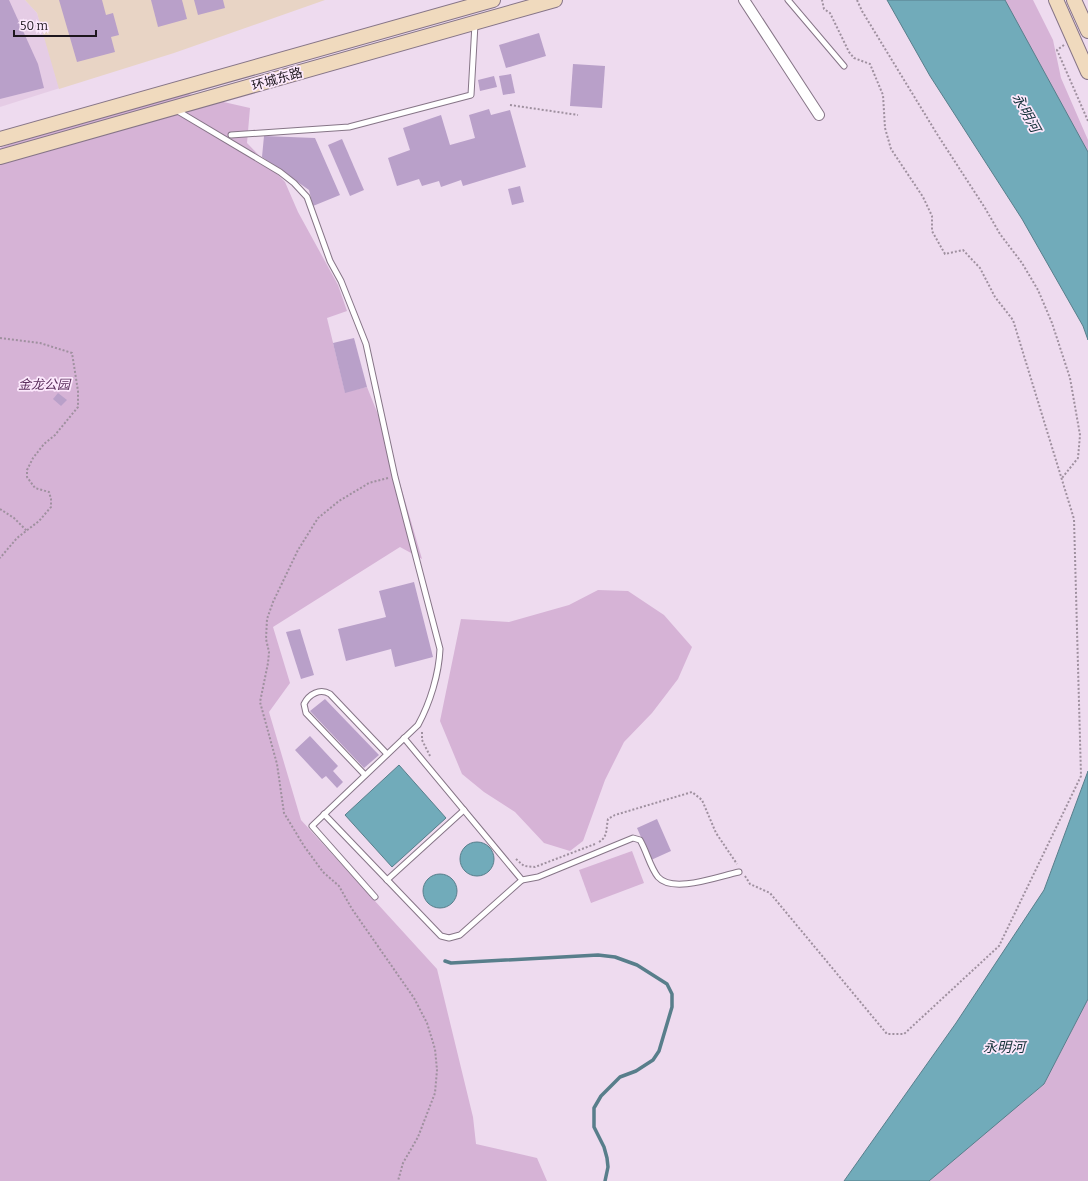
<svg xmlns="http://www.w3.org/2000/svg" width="1088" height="1181" font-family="Bitter,'Noto Sans SC',serif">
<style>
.built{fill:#e5cce5}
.medical{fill:#e8d4c5}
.green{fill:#d6b3d6}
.water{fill:#71abba;stroke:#587e8b}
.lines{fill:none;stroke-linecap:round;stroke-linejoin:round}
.stream{stroke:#587e8b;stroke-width:3.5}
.building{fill:#b9a0c9}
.lane-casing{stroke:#867587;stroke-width:7}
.street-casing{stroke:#867587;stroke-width:12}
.secondary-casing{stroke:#867587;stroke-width:16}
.path{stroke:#9f909f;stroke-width:2;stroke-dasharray:2 2;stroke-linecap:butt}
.lane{stroke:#fff;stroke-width:5}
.street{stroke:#fff;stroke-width:10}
.secondary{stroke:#f0dabe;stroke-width:14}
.labels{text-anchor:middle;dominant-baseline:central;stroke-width:3.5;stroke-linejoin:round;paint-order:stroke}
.street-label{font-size:13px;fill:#1d161d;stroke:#fce8fc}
.park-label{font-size:13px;font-style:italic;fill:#5c305e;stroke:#fce8fc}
.water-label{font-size:14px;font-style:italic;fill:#123037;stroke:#fce8fc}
</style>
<rect width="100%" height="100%" fill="#eedbef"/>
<polygon class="built" points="0,0 25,0 37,13 60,88 0,107"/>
<polygon class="medical" points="25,0 325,0 174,53 59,89 37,13"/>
<g class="green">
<polygon points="1004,0 1033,0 1053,40 1061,78 1088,140 1088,155"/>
<polygon points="162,88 250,108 247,143 285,182 298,212 338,285 347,311 327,318 345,392 367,387 385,432 422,559 400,547 273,627 290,683 269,712 301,820 437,969 473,1117 476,1144 537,1158 547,1181 0,1181 0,148"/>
<polygon points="598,590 628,591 664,615 692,647 678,679 652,713 624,742 605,780 583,841 570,851 544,843 515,812 484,792 462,774 440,721 461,619 509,622 569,605"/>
<polygon points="632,851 644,883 591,903 579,870"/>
<polygon points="1088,999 1088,1181 928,1181 1044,1084"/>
</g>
<g class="water">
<polygon points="887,0 1005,0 1088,152 1088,340 1083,326 1022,219 930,76"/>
<polygon points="399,765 446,818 392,867 345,815"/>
<polygon points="1088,771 1088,999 1044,1084 929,1181 844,1181 956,1023 1044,890"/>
<circle cx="477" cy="859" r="17"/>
<circle cx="440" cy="891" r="17"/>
</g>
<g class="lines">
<polyline class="stream" points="445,961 451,963 598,955 615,957 637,965 667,984 672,994 672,1007 659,1051 653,1060 636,1071 620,1077 601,1096 594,1108 594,1127 604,1147 607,1158 608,1167 605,1181"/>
</g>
<g class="building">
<polygon points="0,0 9,0 38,64 44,88 0,99"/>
<polygon points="59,0 102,0 106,15 113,13 119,35 111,37 115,52 77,62"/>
<polygon points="151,0 182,0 187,19 158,27"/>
<polygon points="194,0 223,0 225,8 198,15"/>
<polygon points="539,33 546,56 506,68 499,45"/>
<polygon points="573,64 605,66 602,108 570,106"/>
<polygon points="511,74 515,93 503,95 499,76"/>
<polygon points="494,76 497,87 480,91 478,80"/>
<polygon points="489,109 491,115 510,110 526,167 463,186 461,180 441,187 439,181 422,186 419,179 397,186 388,158 410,150 403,128 441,115 450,145 475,138 469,115"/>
<polygon points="264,136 315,138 340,195 313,206 309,190 262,157"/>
<polygon points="342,139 364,190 350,196 328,145"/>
<polygon points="520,186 524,202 512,205 508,189"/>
<polygon points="354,338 367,387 345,393 333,343"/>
<polygon points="58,393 67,400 61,406 53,399"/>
<polygon points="414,582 433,657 395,667 391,649 346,661 338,629 386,617 379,591"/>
<polygon points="300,629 314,675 301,679 286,632"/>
<polygon points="325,699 379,755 364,768 310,711"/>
<polygon points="310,736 338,766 333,771 343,782 337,788 326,776 322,779 295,750"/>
<polygon points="657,819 671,851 651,860 637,828"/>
</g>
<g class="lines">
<defs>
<g id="lane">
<polyline points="788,0 844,66"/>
<path d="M176,110L280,172L294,183L307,197L330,261L341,281L366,344L395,477L440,649C439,674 430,703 418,725L312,826L375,897"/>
<polyline points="231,135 349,127 471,95 475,24"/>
<path d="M365,775L306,713L304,704C309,694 320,688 330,694L387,754"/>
<polyline points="324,814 441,936 449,938 460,935 522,880 404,738"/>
<polyline points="387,880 464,810"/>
<path d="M522,880L538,877L633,838L640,840C647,852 650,867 658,877C673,894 719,876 739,872"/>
</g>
<polyline id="street" points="744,0 819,115"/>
<g id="secondary">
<polyline points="1056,0 1088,72"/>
<polyline points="1074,0 1088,31"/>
<polyline points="0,139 493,0"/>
<polyline points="0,157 555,0"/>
</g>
</defs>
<use href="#lane" class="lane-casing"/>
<use href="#street" class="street-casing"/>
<use href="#secondary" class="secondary-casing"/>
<g class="path">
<polyline points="857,0 862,11 937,134 985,208 1000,234 1022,263 1038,290 1052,323 1070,378 1080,435 1078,458 1062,478"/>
<polyline points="1064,45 1057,50 1088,121"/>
<polyline points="510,105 578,115"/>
<polyline points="0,338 40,343 72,353 78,391 78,407 55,435 44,444 33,458 27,470 27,477 35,488 49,492 51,499 51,507 39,521 17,538 0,558"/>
<polyline points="388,478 369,483 339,501 318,518 298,550 273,602 267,619 266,639 269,652 268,663 260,702 277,764 284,813 304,846 323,872 339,886 352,909 414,998 427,1023 435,1049 437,1070 435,1093 418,1137 403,1163 398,1181"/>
<polyline points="0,509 14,518 27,531"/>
<polyline points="422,732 422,740 430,756"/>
<path d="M599,842C608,837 606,828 608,819L615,815L692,792L702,800L716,833L737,864"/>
<polyline points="516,859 524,866 535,867 595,844"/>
<polyline points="745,876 750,884 770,893 887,1034 904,1034 999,946 1081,776 1074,519 1013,320 995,297 980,268 963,250 945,254 932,231 932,216 923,197 891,149 885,128 883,95 870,64 854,58 849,52 830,13 824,9 822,0"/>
</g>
<use href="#lane" class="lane"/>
<use href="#street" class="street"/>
<use href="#secondary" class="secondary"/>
</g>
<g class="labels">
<g class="street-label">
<text transform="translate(277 79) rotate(-16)">环城东路</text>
</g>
<g class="park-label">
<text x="44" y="384">金龙公园</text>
</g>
<g class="water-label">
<text transform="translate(1026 113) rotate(61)">永明河</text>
<text x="1004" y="1047">永明河</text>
</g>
</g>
<path d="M14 30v6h82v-6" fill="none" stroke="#1d161d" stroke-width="2"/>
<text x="20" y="30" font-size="12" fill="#1d161d" stroke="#fce8fc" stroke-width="3" paint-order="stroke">50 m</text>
</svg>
